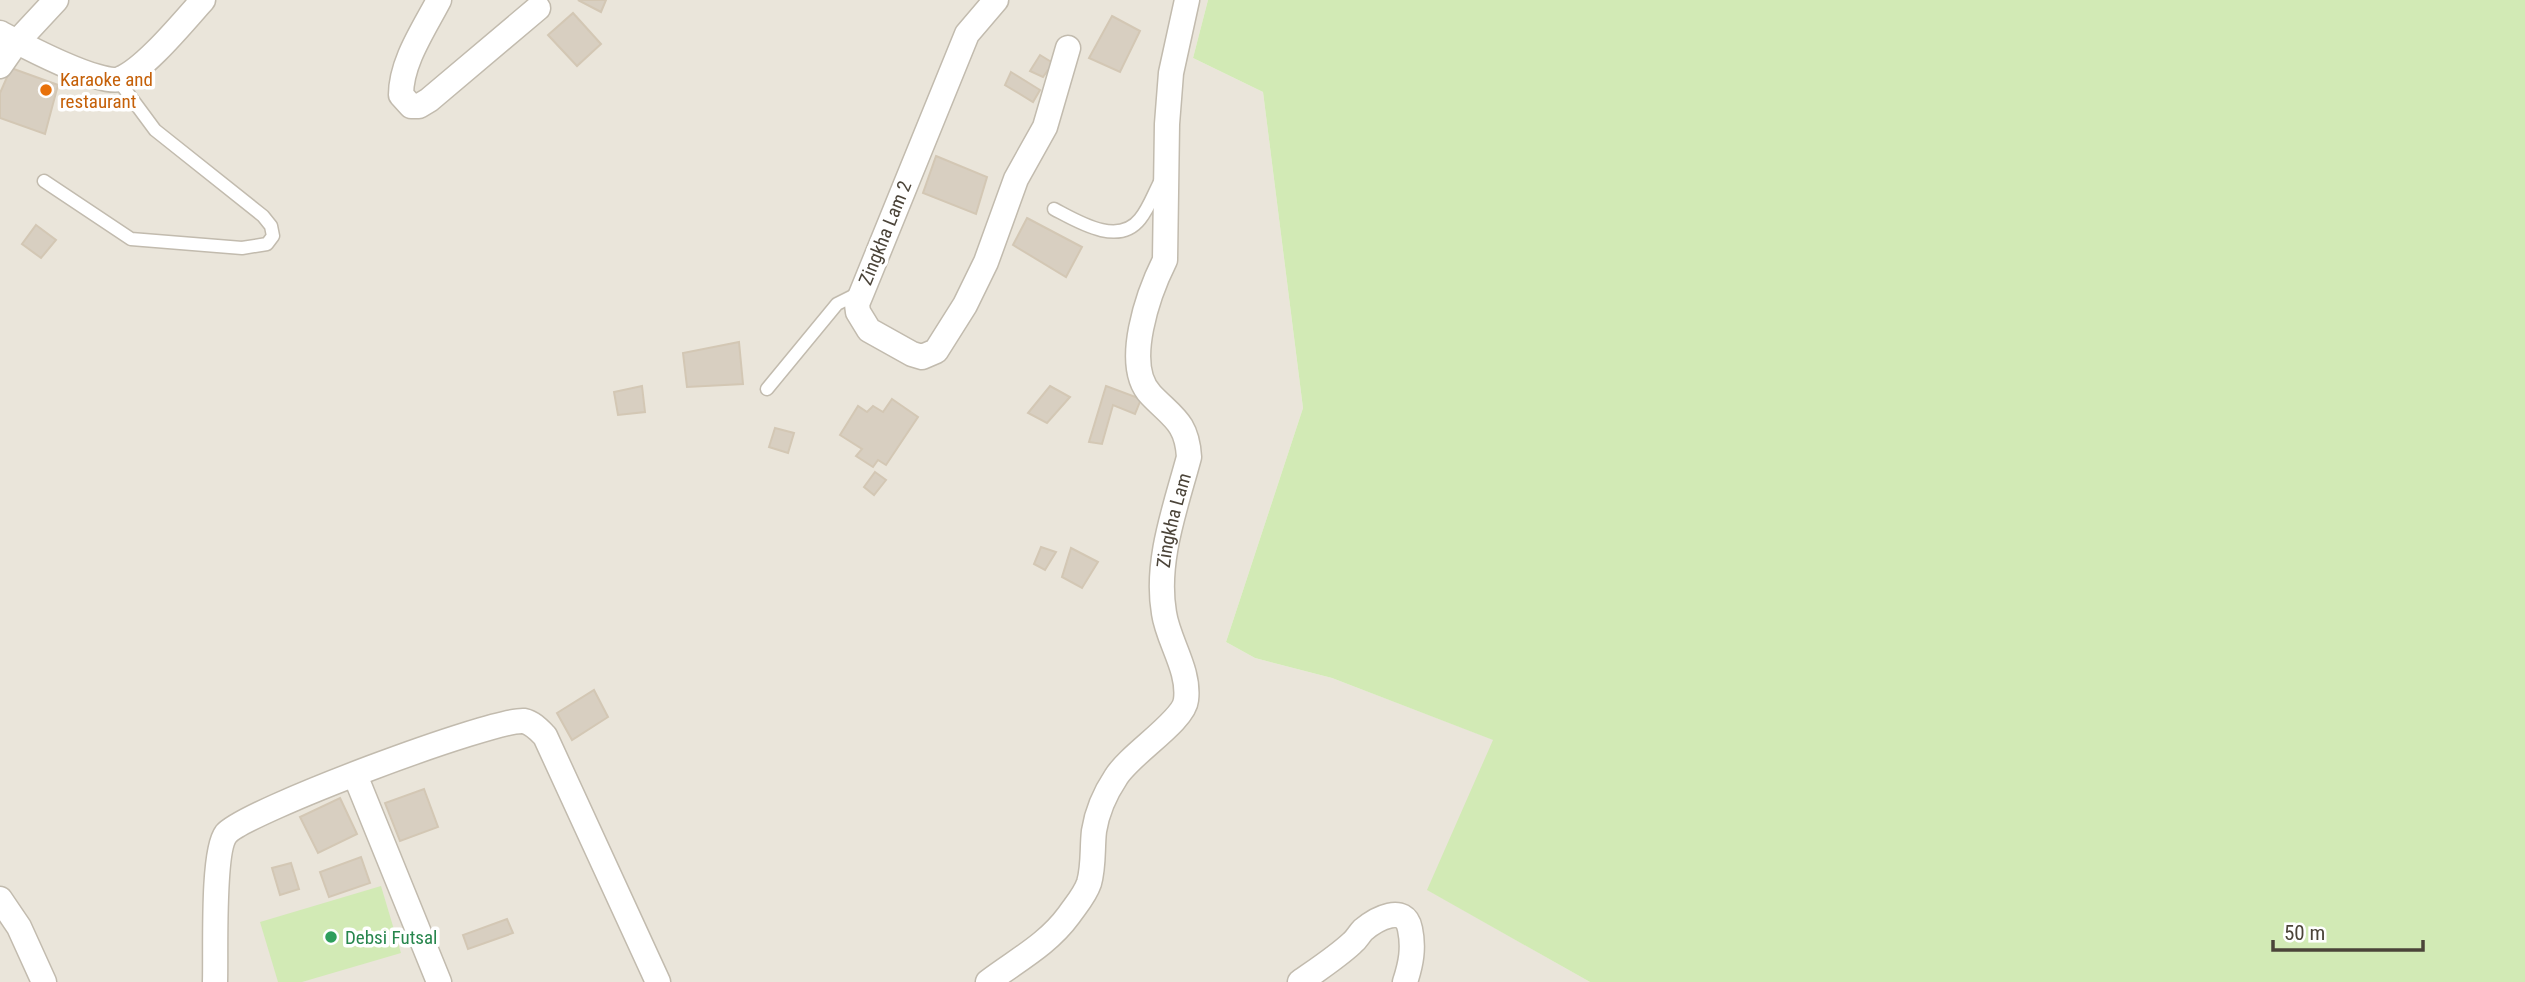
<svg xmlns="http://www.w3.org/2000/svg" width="2525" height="982" font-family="'Roboto Condensed',sans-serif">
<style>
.residential{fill:#eae5da}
.green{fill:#d2eab5}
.building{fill:#d8cfc1;stroke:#d3c7b4;stroke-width:2}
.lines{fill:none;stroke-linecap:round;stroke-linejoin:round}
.service-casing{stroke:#c2bbae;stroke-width:15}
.minor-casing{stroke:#c2bbae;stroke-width:27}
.service{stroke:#fff;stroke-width:12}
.minor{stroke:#fff;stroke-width:24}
.food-dot{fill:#e8710a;stroke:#fff;stroke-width:2.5}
.leisure-dot{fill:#2e9e5b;stroke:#fff;stroke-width:2.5}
.labels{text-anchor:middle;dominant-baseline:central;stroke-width:7;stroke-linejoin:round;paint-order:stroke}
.food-label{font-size:19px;fill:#c56008;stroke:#fff;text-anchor:start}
.street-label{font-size:19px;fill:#4b4439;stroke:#fff}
.leisure-label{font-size:19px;fill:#27864d;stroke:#fff;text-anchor:start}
</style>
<rect width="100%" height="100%" fill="#f6f3ec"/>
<polygon class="residential" points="0,0 1208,0 1193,58 1263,92 1303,408 1226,642 1255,658 1332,678 1494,740 1428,890 1590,982 0,982"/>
<g class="green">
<polygon points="1208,0 2525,0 2525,982 1590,982 1427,890 1493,740 1332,678 1255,658 1226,642 1303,408 1263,92 1193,58"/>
<polygon points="381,886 401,953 302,982 278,982 260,922"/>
</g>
<g class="building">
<polygon points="578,0 606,0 601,12"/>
<polygon points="573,13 601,44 577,66 548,35"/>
<polygon points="1112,16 1140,31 1120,72 1089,58"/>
<polygon points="1040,55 1053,63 1043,77 1030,71"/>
<polygon points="11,68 58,85 45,134 0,118 0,93"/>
<polygon points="1011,72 1040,90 1033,102 1005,85"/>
<polygon points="936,156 987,177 976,214 923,193"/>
<polygon points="1027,218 1082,247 1066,277 1013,245"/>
<polygon points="36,225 56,240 41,258 22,244"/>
<polygon points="739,342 743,384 687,387 683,353"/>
<polygon points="642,386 645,412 618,415 614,392"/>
<polygon points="1050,386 1070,397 1047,423 1028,413"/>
<polygon points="1106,386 1141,399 1135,414 1113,405 1102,444 1089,442"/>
<polygon points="892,399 918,417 886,465 878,460 873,467 856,456 862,449 840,435 858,406 867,412 873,406 883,412"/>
<polygon points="775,428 794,433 788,453 769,447"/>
<polygon points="875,472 886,480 874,495 864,487"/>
<polygon points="1041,547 1056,552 1045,570 1034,564"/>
<polygon points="1071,548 1098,562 1082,588 1062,577"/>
<polygon points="594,690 608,717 572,740 557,713"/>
<polygon points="424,789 438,827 400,841 385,803"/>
<polygon points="340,798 357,834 318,853 300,817"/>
<polygon points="361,857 370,883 329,897 320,872"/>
<polygon points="291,863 299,889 280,895 272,868"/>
<polygon points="507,919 513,933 468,949 463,935"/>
</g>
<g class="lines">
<defs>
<g id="service">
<polyline points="44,181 131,239 242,248 267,244 273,236 271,226 263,216 155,130 118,80"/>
<path d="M1054,209C1077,221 1118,247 1140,219C1149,208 1154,193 1161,180"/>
<polyline points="767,389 837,304 861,292"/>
</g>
<g id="minor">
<path d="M439,0C424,29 401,62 401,95L411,106H419L429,100L538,8"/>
<polyline points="996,0 967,34 862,292 857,304 858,312 869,330 912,354 922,357 936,351 965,305 986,262 1016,179 1045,127 1068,48"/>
<path d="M0,33C21,44 100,86 120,79C145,69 184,21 203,0"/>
<polyline points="0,66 16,43 56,0"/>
<polyline points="355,775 439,982"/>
<polyline points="0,899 19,927 44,982"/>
<path d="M215,982C216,954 212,852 226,834C245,811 495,718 524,721C533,723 539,730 545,736L658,982"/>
<path id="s1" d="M988,982C1017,960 1047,945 1069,915C1076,905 1085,895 1089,883C1094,866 1092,848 1094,831C1097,812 1106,792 1116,777C1130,754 1184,721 1186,700C1190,670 1168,641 1164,613C1155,561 1176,506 1189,457C1187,422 1172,417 1151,395C1122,365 1149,292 1165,260L1167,124L1171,73L1187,0"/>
<path d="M1300,982C1317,970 1337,957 1352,943C1357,939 1359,934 1363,930C1376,919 1405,903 1410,929C1414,948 1411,964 1405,982"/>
</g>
</defs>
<use href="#service" class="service-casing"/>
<use href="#minor" class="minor-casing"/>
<use href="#service" class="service"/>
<use href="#minor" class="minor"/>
</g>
<circle class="food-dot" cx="46" cy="90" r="7"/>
<circle class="leisure-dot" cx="331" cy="937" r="7"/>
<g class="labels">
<g class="food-label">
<text x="60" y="79">Karaoke and<tspan x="60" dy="22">restaurant</tspan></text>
</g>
<g class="street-label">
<text transform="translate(885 233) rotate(-68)">Zingkha Lam 2</text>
<text stroke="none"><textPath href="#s1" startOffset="544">Zingkha Lam</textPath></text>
</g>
<g class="leisure-label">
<text x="345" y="937">Debsi Futsal</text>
</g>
</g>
<path d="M2273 940v10h150v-10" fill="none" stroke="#4b4439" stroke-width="3.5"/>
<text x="2284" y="940" font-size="21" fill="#4b4439" stroke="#ffffff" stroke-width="5" paint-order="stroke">50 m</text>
</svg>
